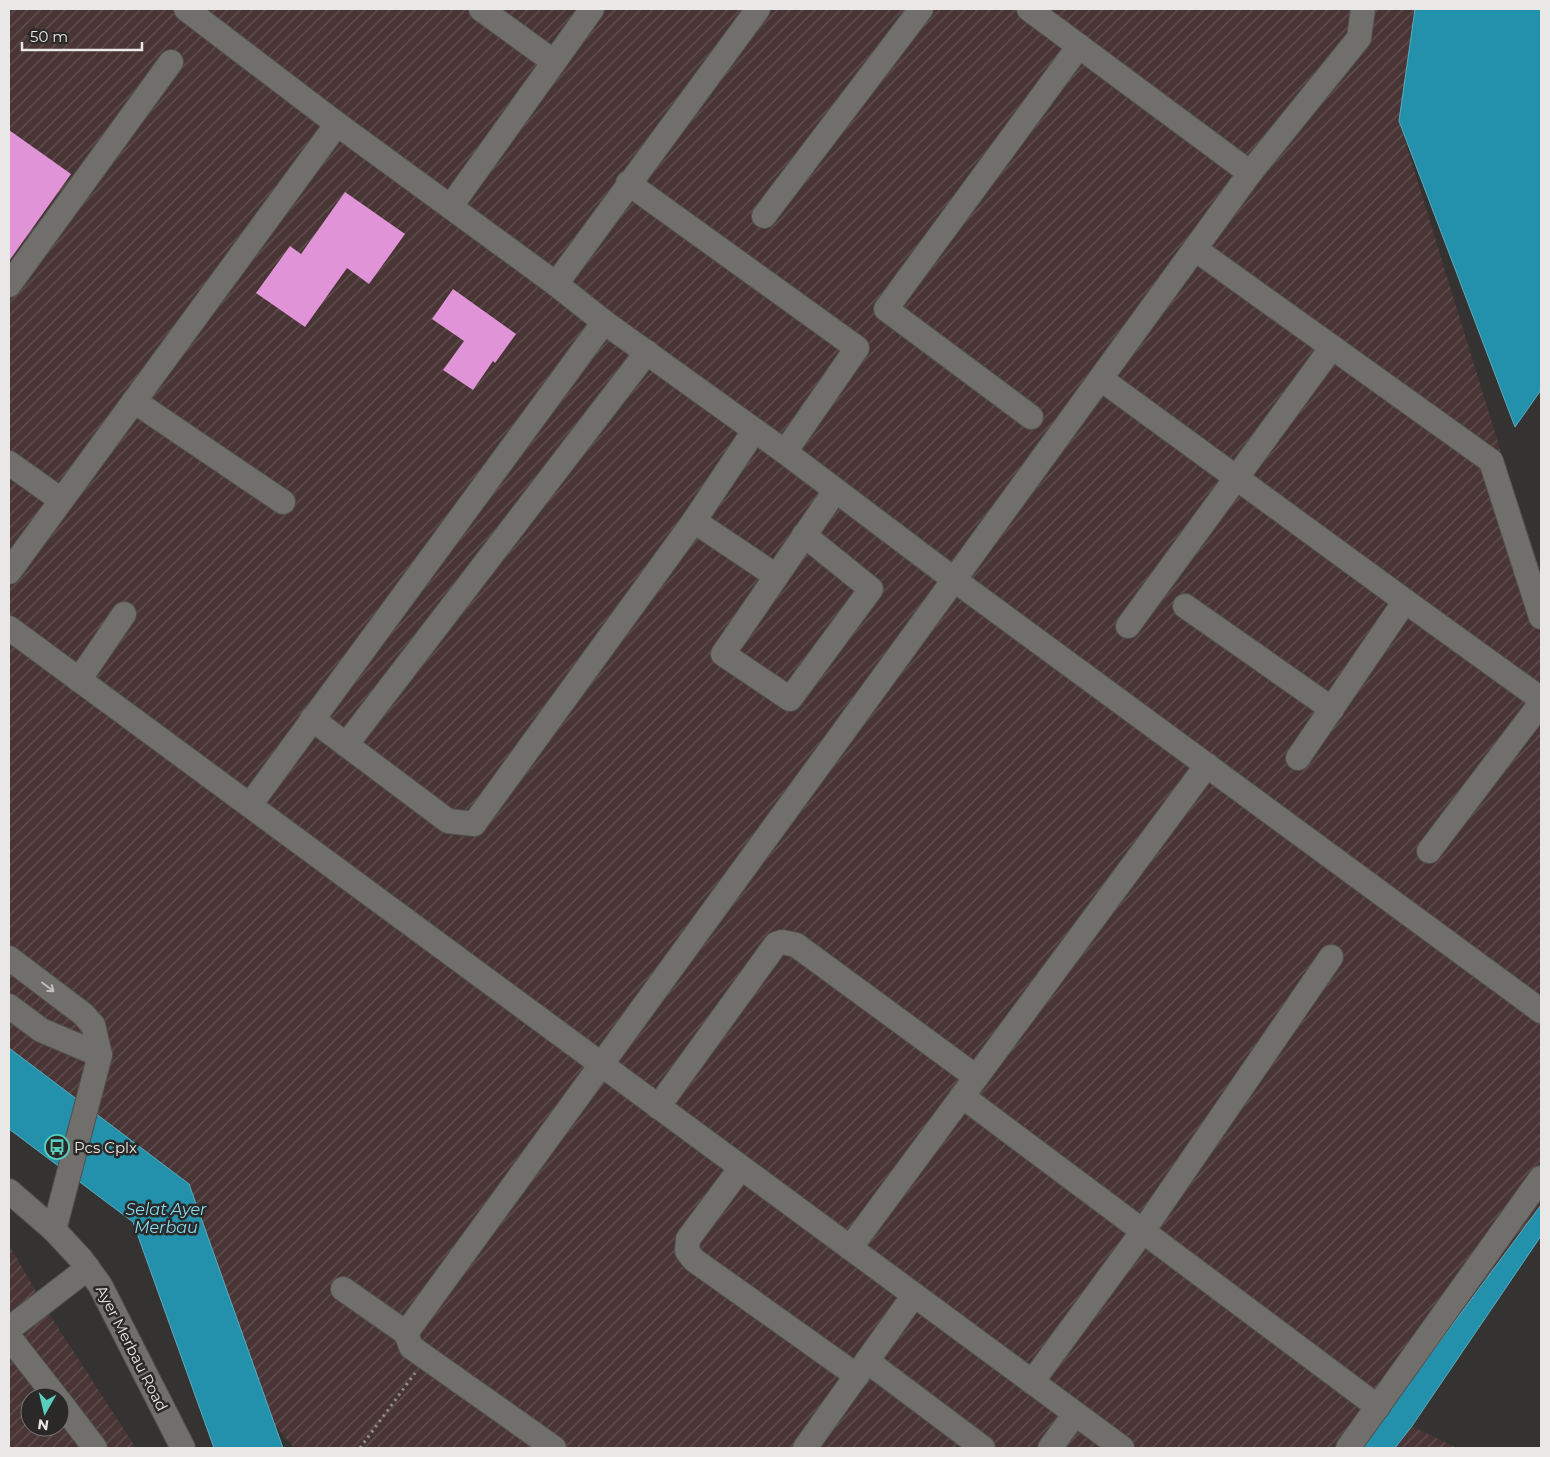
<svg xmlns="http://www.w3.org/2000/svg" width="1550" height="1457" font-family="Montserrat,sans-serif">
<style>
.industrial{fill:url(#industrial-furrows);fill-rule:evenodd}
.water{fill:#2391ab;stroke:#5eabbd}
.building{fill:#e094d7}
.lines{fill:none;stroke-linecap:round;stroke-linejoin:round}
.minor-casing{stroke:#51504f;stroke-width:26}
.path{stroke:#8d8c8b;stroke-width:3;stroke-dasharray:2.5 4;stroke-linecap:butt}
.minor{stroke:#706f6c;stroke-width:24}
.oneway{stroke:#bfbebc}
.labels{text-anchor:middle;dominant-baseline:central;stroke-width:5;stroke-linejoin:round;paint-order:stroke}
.poi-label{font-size:15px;fill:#e9e8e7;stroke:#2a2927;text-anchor:start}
.street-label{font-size:15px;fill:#e9e8e7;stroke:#2a2927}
.water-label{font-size:16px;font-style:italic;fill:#85dff9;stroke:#2a2927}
</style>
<defs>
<pattern id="industrial-furrows" width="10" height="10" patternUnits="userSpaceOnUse" patternTransform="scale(1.25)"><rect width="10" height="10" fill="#493535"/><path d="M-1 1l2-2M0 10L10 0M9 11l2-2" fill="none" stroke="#635252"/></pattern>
</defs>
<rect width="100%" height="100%" fill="#343331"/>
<g class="industrial">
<polygon points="9,9 1415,9 1399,121 1500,449 1541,573 1541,1205 1361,1448 294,1448 274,1424 189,1184 9,1048"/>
<path d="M9,1245L51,1317L136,1448H9ZM30,1397H60V1427H30Z"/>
<polygon points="1412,1426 1457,1448 1395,1448"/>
</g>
<g class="water">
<polygon points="1415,9 1541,9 1541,390 1515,427 1399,121"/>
<polygon points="9,1048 189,1184 283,1448 214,1448 133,1222 9,1129"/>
<polygon points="1541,1205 1541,1236 1412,1426 1395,1448 1361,1448"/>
</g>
<g class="building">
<polygon points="9,130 71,174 9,261"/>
<polygon points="345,192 405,234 369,284 347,268 305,327 256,293 290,246 301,254"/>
<polygon points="453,289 516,334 495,363 493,361 473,390 443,370 464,341 432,319"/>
</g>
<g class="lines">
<defs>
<g id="minor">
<polyline points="186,9 337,124 556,284 604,322 785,452 956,581 1541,1011"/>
<polyline points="481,9 554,62"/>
<polyline points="1029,9 1250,173"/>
<polyline points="628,183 857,348 785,452"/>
<polyline points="451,206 592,9"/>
<polyline points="764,216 921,9"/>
<polyline points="1195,249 1491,461 1541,617"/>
<polyline points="556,284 758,9"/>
<polyline points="9,285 171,62"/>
<polyline points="1101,379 1405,601"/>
<polyline points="134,401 283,502"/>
<polyline points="1031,417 886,309 1079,46"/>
<polyline points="9,463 61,500"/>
<polyline points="694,521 776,576"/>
<polyline points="804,535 871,589 790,699 723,654 835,491"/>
<polyline points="9,572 337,124"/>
<polyline points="1185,606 1332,709"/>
<polyline points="1128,626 1332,347"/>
<polyline points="9,628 1122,1448"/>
<polyline points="79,680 124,614"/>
<polyline points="312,719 448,821 474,824 694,521 754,431"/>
<polyline points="346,745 647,352"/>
<polyline points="1298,758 1405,601 1541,699"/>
<polyline points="250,805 604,322"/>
<polyline points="1429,851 1541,703"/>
<polyline points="9,958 83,1014 93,1025 100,1055 54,1230"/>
<polyline points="9,1006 41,1030 100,1055"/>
<polyline points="962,1096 1378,1407"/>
<polyline points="658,1107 776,944 782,942 796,945 976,1077"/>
<polyline points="740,1169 688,1239 687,1251 694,1260 857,1376"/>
<polyline points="9,1191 54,1230 81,1259 100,1285 183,1448"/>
<polyline points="850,1248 1207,765"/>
<polyline points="343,1289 406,1333 411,1347 554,1448"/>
<polyline points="9,1329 88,1268"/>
<polyline points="406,1333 1250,173 1359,38 1363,9"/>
<polyline points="9,1337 56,1397"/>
<polyline points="867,1361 983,1448"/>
<polyline points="1032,1382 1143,1231 1331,957"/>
<polyline points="60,1402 95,1448"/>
<polyline points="805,1448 914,1295"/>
<polyline points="1050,1448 1075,1414"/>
<polyline points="1348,1448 1541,1178"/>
</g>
</defs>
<use href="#minor" class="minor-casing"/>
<polyline class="path" points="360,1448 415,1373"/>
<use href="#minor" class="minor"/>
</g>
<defs><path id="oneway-shaft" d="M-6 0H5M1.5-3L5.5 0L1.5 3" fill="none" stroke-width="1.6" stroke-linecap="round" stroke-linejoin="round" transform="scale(1.25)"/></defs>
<use class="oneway" href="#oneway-shaft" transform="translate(48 987) rotate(37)"/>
<defs>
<symbol id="bus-ring" viewBox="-11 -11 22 22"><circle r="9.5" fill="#2a2927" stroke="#5acebd" stroke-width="1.5"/><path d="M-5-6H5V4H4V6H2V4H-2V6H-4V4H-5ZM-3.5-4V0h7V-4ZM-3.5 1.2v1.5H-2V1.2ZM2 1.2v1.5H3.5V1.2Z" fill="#5acebd"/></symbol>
</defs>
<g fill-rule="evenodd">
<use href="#bus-ring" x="43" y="1133" width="28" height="28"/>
</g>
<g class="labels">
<g class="poi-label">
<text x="74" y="1147">Pcs Cplx</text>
</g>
<g class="street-label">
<text transform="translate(132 1348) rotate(63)">Ayer Merbau Road</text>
</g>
<g class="water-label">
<text x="166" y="1209">Selat Ayer<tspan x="166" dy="18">Merbau</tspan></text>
</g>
</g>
<rect width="1550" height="1457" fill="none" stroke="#e9e8e7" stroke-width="20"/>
<g transform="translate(45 1412) rotate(188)"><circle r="24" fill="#2a2927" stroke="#767574"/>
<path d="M0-4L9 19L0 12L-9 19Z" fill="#5acebd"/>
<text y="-8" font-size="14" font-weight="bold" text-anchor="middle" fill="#e9e8e7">N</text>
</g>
<path d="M22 42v8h120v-8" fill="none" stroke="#e9e8e7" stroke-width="2.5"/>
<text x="30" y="42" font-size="15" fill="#e9e8e7" stroke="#2a2927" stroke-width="4" paint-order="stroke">50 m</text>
</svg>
